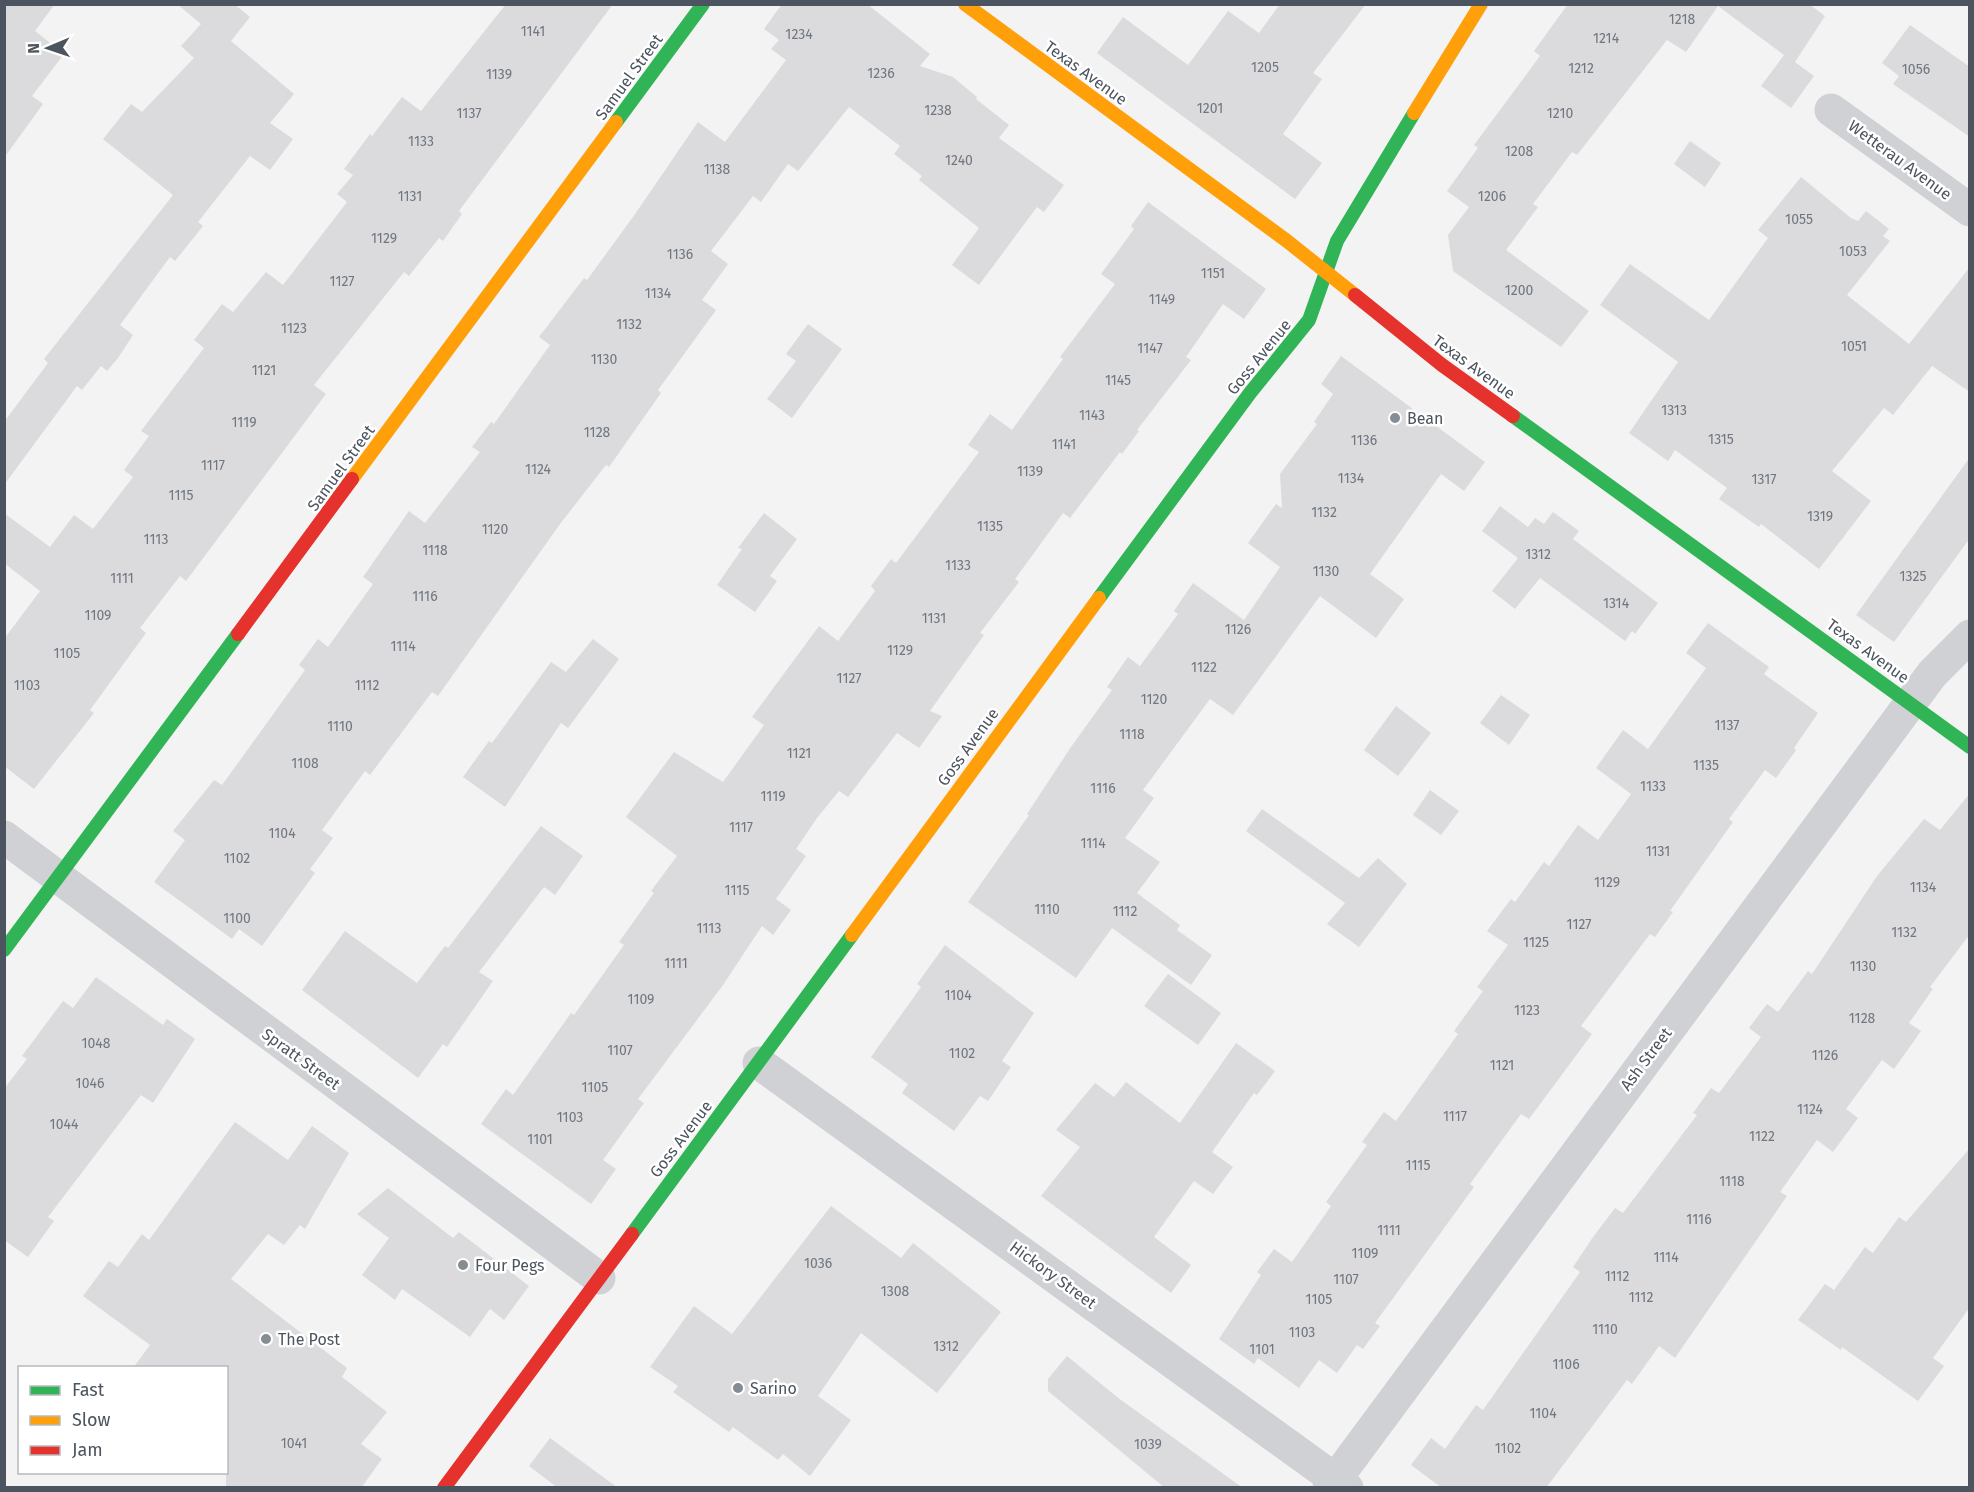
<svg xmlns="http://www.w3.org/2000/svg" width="1974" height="1492" font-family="'Fira Sans',sans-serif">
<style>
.building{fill:#dbdbdd}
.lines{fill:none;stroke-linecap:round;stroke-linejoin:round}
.street{stroke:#cfd1d4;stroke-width:33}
.fast{stroke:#30b455;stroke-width:14}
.slow{stroke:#ff9f0a;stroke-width:14}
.jam{stroke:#e5322d;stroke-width:14}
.poi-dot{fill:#868c93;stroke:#fff;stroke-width:2}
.labels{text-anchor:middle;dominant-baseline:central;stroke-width:5;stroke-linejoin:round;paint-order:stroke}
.number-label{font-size:14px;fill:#707780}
.street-label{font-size:16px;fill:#4b545f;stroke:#fff}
.poi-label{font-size:16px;fill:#4b545f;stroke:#fff;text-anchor:start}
</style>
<rect width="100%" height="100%" fill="#f3f3f3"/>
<g class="building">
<polygon points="4,4 55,4 35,31 64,54 32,96 43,104 4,158"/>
<polygon points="177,4 234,4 250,17 231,41 294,94 270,123 293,139 270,170 250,156 198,222 203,226 175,261 170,257 120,325 133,335 118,358 107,371 101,366 82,390 77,386 4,485 4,422 48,363 44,359 173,195 103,139 131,104 142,112 194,58 181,46 201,24"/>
<polygon points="506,4 613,4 459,211 462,214 443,241 439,238 409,276 404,272 314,385 326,394 186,581 180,576 140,628 146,633 90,710 94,713 34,789 4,766 4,639 40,591 4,563 4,513 50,547 74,515 93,529 133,477 124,470 149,436 141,431 204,348 194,340 222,304 233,312 266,272 283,285 347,202 337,194 353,175 344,169 370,134 372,136 402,97 421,111"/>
<polygon points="782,4 867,4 930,54 920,66 953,77 977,97 976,99 1009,125 999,138 1064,185 1044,212 1037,207 979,285 952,265 979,228 919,180 922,176 894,154 900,146 849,107 798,171 788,164 761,202 753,196 711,251 728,264 702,300 716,310 658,390 661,393 609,467 606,465 560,524 438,696 432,692 370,775 365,771 322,830 333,838 310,869 315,873 262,946 239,929 232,939 154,882 185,840 173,831 214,780 222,785 305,670 299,665 318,639 328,647 373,584 363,577 409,511 425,523 480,452 472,447 491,422 494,424 550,345 539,337 584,278 587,280 633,217 698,122 725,142 786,60 771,49 779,40 764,29"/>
<polygon points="1280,4 1366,4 1313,73 1322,79 1283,134 1322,163 1295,199 1097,53 1123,17 1188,65 1228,11 1259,33"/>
<polygon points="1568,4 1809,4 1825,16 1795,62 1814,76 1791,108 1761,86 1784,55 1718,6 1686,52 1667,40 1577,155 1572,152 1533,204 1538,207 1506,250 1589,311 1561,347 1453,271 1448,235 1469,207 1447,191 1478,148 1474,145 1540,56 1534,51"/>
<polygon points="1910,25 1970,67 1970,137 1893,84 1899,76 1882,63"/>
<polygon points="1690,141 1721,163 1705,187 1674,164"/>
<polygon points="1801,177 1851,218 1858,221 1866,211 1889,229 1883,236 1890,241 1847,295 1909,344 1970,267 1970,392 1932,366 1893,415 1884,408 1832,471 1871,501 1819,569 1761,524 1759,527 1719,499 1727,488 1675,450 1668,461 1629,433 1678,362 1600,305 1630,264 1709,320 1768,238 1758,230"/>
<polygon points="1148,202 1266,289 1244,319 1223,304 1186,357 1191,360 1137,430 1139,431 1122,454 1120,452 1070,518 1063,513 1015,579 1019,582 980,633 984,635 930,711 942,716 919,748 897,733 848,797 839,791 817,818 796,849 806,856 776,899 791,910 773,935 762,926 723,985 638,1099 644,1103 603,1160 616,1169 591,1204 481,1124 506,1089 513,1095 571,1013 574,1015 624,945 619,942 654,893 651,891 677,856 626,817 674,752 723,782 764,725 752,717 819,626 838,641 875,591 871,586 891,559 896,563 979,452 968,445 990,414 1012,430 1063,359 1060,357 1115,284 1101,274 1134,229 1131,226"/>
<polygon points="808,324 842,349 792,418 767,399 796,361 786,354"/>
<polygon points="1341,356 1485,462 1464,491 1441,474 1370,574 1404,599 1376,638 1320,596 1233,715 1210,699 1143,790 1154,798 1125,838 1160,862 1137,893 1180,925 1177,930 1212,955 1191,985 1112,928 1076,978 968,902 1029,815 1027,814 1071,747 1112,690 1107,687 1128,657 1140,666 1178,614 1174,611 1193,583 1244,620 1280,567 1248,543 1276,504 1282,508 1280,474 1317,424 1314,422 1333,394 1321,384"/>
<polygon points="1970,457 1970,538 1894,642 1856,615"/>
<polygon points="1500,506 1528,527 1535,518 1544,524 1553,512 1579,531 1573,539 1658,603 1635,634 1632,631 1625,641 1540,578 1515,609 1492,591 1518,558 1482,531"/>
<polygon points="764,513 797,539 770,576 777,581 755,612 717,585 742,549 738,548"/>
<polygon points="1708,623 1769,667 1764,674 1818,713 1794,748 1796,750 1776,778 1765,770 1729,819 1733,822 1670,911 1673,912 1655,937 1650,934 1581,1026 1592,1034 1529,1119 1521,1114 1470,1184 1474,1187 1375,1323 1380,1326 1363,1349 1357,1345 1337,1373 1319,1360 1299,1388 1258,1358 1254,1364 1219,1339 1261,1275 1257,1272 1274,1249 1292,1262 1331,1206 1326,1202 1367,1145 1362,1142 1384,1112 1396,1121 1458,1034 1454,1031 1483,991 1477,987 1508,945 1487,931 1511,899 1515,902 1544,862 1549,866 1578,825 1598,840 1631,794 1596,768 1623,730 1648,749 1706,668 1686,653"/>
<polygon points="593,639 619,659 568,728 561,723 505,807 463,777 489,741 492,743 551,662 566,672"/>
<polygon points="1501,695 1530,715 1509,745 1480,723"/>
<polygon points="1396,706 1431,733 1398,776 1364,750"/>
<polygon points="1430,790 1459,811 1441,835 1413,815"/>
<polygon points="1970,793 1970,934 1930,987 1933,989 1909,1023 1921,1031 1894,1069 1882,1060 1846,1109 1858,1118 1833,1152 1817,1140 1780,1192 1787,1196 1675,1358 1659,1346 1632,1384 1627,1380 1546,1488 1442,1488 1411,1465 1431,1438 1445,1449 1476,1405 1483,1410 1580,1272 1573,1267 1593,1237 1615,1208 1623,1213 1697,1115 1693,1113 1711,1088 1719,1093 1761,1037 1749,1028 1767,1004 1778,1012 1808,971 1812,974 1877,876 1924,819 1940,830"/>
<polygon points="1262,809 1359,878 1378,858 1407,884 1359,947 1327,924 1345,903 1246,831"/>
<polygon points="541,826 583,856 555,895 544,887 479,972 493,981 447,1047 443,1044 418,1078 302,990 345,931 417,983 445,946 448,948"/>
<polygon points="945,945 1034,1013 1002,1061 1011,1067 1003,1079 988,1101 980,1096 954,1131 902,1093 908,1084 871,1057 921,987 917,984"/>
<polygon points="1168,974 1221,1013 1198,1045 1144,1006"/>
<polygon points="96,977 163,1025 167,1019 195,1039 153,1103 141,1095 48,1217 54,1221 28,1257 4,1240 4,1089 27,1059 22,1056 63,1001 73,1008"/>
<polygon points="1236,1043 1275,1071 1257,1095 1254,1093 1212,1152 1233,1167 1213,1194 1194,1181 1154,1237 1191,1265 1171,1293 1041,1196 1080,1147 1056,1130 1095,1083 1114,1097 1126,1082 1180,1123"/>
<polygon points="235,1122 288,1160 312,1126 349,1153 305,1229 300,1225 284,1245 268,1234 231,1279 347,1368 342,1377 387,1412 361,1444 382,1459 361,1488 226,1488 226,1368 133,1368 150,1345 83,1296 109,1261 118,1267 142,1234 149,1240"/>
<polygon points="1970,1148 1970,1307 1933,1358 1944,1366 1918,1401 1842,1347 1841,1350 1798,1320 1825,1284 1834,1290 1865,1247 1873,1253 1899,1217 1906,1222"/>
<polygon points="388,1188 453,1238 459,1232 529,1286 504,1320 490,1309 470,1337 402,1289 395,1300 362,1275 389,1238 357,1214"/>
<polygon points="831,1206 901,1258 913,1243 1001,1312 937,1393 861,1333 818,1396 851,1420 810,1476 783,1454 778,1460 733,1427 729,1432 673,1392 678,1386 650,1367 694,1306 732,1334"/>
<polygon points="1067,1356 1117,1397 1243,1488 1165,1488 1048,1391 1048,1379"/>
<polygon points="550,1438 618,1488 558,1488 529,1466"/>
</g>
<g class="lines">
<g class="street">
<polyline points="1831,110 1970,210"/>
<polyline points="4,837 599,1278"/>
<polyline points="759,1063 1347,1488"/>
<polyline points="1329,1488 1932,674 1970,636"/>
</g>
<g class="fast">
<polyline points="616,122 703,4"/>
<polyline points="1513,416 1970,747"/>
<polyline points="1099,598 1250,393 1309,320 1337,241 1414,113"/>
<polyline points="4,950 238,634"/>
<polyline points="632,1234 852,935"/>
</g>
<g class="slow">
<polyline points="965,4 1287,241 1355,295"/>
<polyline points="1414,113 1481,4"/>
<polyline points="352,479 616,122"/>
<polyline points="852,935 1099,598"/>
</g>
<g class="jam">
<polyline points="1355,295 1442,365 1513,416"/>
<polyline points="238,634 352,479"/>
<polyline points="444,1488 632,1234"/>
</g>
</g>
<g class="poi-dot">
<circle cx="1395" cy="418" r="6"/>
<circle cx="463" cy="1265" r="6"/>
<circle cx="266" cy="1339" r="6"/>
<circle cx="738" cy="1388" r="6"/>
</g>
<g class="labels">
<g class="number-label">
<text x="1682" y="19">1218</text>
<text x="533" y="31">1141</text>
<text x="799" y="34">1234</text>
<text x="1606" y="38">1214</text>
<text x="1265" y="67">1205</text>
<text x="1581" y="68">1212</text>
<text x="1916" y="69">1056</text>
<text x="881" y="73">1236</text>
<text x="499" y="74">1139</text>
<text x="1210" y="108">1201</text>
<text x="938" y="110">1238</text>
<text x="469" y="113">1137</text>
<text x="1560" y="113">1210</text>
<text x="421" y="141">1133</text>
<text x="1519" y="151">1208</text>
<text x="959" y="160">1240</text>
<text x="717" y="169">1138</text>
<text x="410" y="196">1131</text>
<text x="1492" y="196">1206</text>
<text x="1799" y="219">1055</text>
<text x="384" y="238">1129</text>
<text x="1853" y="251">1053</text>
<text x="680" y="254">1136</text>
<text x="1213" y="273">1151</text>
<text x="342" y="281">1127</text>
<text x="1519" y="290">1200</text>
<text x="658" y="293">1134</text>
<text x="1162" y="299">1149</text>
<text x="629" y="324">1132</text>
<text x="294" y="328">1123</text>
<text x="1854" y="346">1051</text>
<text x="1150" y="348">1147</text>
<text x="604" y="359">1130</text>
<text x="264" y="370">1121</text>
<text x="1118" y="380">1145</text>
<text x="1674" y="410">1313</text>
<text x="1092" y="415">1143</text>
<text x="244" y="422">1119</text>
<text x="597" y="432">1128</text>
<text x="1721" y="439">1315</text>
<text x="1364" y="440">1136</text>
<text x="1064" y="444">1141</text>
<text x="213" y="465">1117</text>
<text x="538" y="469">1124</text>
<text x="1030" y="471">1139</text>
<text x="1351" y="478">1134</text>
<text x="1764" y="479">1317</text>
<text x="181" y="495">1115</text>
<text x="1324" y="512">1132</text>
<text x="1820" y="516">1319</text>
<text x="990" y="526">1135</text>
<text x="495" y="529">1120</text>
<text x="156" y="539">1113</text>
<text x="435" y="550">1118</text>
<text x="1538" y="554">1312</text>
<text x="958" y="565">1133</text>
<text x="1326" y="571">1130</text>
<text x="1913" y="576">1325</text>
<text x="122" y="578">1111</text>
<text x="425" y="596">1116</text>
<text x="1616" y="603">1314</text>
<text x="98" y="615">1109</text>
<text x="934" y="618">1131</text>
<text x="1238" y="629">1126</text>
<text x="403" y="646">1114</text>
<text x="900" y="650">1129</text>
<text x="67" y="653">1105</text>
<text x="1204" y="667">1122</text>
<text x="849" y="678">1127</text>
<text x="27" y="685">1103</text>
<text x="367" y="685">1112</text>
<text x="1154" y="699">1120</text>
<text x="1727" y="725">1137</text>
<text x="340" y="726">1110</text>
<text x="1132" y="734">1118</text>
<text x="799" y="753">1121</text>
<text x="305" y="763">1108</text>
<text x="1706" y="765">1135</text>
<text x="1653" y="786">1133</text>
<text x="1103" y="788">1116</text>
<text x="773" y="796">1119</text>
<text x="741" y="827">1117</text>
<text x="282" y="833">1104</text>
<text x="1093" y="843">1114</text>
<text x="1658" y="851">1131</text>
<text x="237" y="858">1102</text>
<text x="1607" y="882">1129</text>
<text x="1923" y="887">1134</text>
<text x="737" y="890">1115</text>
<text x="1047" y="909">1110</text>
<text x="1125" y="911">1112</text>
<text x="237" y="918">1100</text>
<text x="1579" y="924">1127</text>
<text x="709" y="928">1113</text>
<text x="1904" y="932">1132</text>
<text x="1536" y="942">1125</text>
<text x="676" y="963">1111</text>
<text x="1863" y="966">1130</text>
<text x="958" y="995">1104</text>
<text x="641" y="999">1109</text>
<text x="1527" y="1010">1123</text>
<text x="1862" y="1018">1128</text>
<text x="96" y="1043">1048</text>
<text x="620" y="1050">1107</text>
<text x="962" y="1053">1102</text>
<text x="1825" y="1055">1126</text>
<text x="1502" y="1065">1121</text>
<text x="90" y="1083">1046</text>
<text x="595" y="1087">1105</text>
<text x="1810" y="1109">1124</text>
<text x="1455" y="1116">1117</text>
<text x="570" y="1117">1103</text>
<text x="64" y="1124">1044</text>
<text x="1762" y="1136">1122</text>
<text x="540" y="1139">1101</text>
<text x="1418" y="1165">1115</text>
<text x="1732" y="1181">1118</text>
<text x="1699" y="1219">1116</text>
<text x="1389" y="1230">1111</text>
<text x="1365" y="1253">1109</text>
<text x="1666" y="1257">1114</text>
<text x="818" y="1263">1036</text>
<text x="1617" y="1276">1112</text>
<text x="1346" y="1279">1107</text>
<text x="895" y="1291">1308</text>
<text x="1641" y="1297">1112</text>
<text x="1319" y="1299">1105</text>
<text x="1605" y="1329">1110</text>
<text x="1302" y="1332">1103</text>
<text x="946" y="1346">1312</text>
<text x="1262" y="1349">1101</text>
<text x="1566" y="1364">1106</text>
<text x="1543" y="1413">1104</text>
<text x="294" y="1443">1041</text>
<text x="1148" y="1444">1039</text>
<text x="1508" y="1448">1102</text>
</g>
<g class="street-label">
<text transform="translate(1086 73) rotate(36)">Texas Avenue</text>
<text transform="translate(629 77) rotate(-54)">Samuel Street</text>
<text transform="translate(1900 160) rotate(36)">Wetterau Avenue</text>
<text transform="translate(1259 357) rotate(-51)">Goss Avenue</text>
<text transform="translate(1474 367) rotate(36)">Texas Avenue</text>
<text transform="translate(341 468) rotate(-54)">Samuel Street</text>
<text transform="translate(1868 651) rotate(36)">Texas Avenue</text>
<text transform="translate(968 747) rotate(-54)">Goss Avenue</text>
<text transform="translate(301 1059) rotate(36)">Spratt Street</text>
<text transform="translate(1646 1059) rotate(-53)">Ash Street</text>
<text transform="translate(681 1139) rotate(-53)">Goss Avenue</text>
<text transform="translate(1053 1275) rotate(36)">Hickory Street</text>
</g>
<g class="poi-label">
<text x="1407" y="418">Bean</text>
<text x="475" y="1265">Four Pegs</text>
<text x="278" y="1339">The Post</text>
<text x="750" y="1388">Sarino</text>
</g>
</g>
<rect width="1974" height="1492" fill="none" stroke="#4b545f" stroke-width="12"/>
<rect x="18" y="1366" width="210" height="108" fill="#ffffff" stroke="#b7bbbf" stroke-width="1.5"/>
<rect x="30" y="1386" width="30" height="9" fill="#30b455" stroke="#b7bbbf" stroke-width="1.5"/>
<text x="72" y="1396" font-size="18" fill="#4b545f">Fast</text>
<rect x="30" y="1416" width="30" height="9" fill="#ff9f0a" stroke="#b7bbbf" stroke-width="1.5"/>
<text x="72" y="1426" font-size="18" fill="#4b545f">Slow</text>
<rect x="30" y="1446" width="30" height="9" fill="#e5322d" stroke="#b7bbbf" stroke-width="1.5"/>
<text x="72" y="1456" font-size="18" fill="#4b545f">Jam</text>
<g transform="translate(48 48) rotate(268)" stroke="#ffffff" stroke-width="4.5" paint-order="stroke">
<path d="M0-4.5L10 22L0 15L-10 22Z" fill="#4b545f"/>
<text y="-9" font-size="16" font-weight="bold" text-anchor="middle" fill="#4b545f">N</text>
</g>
</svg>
